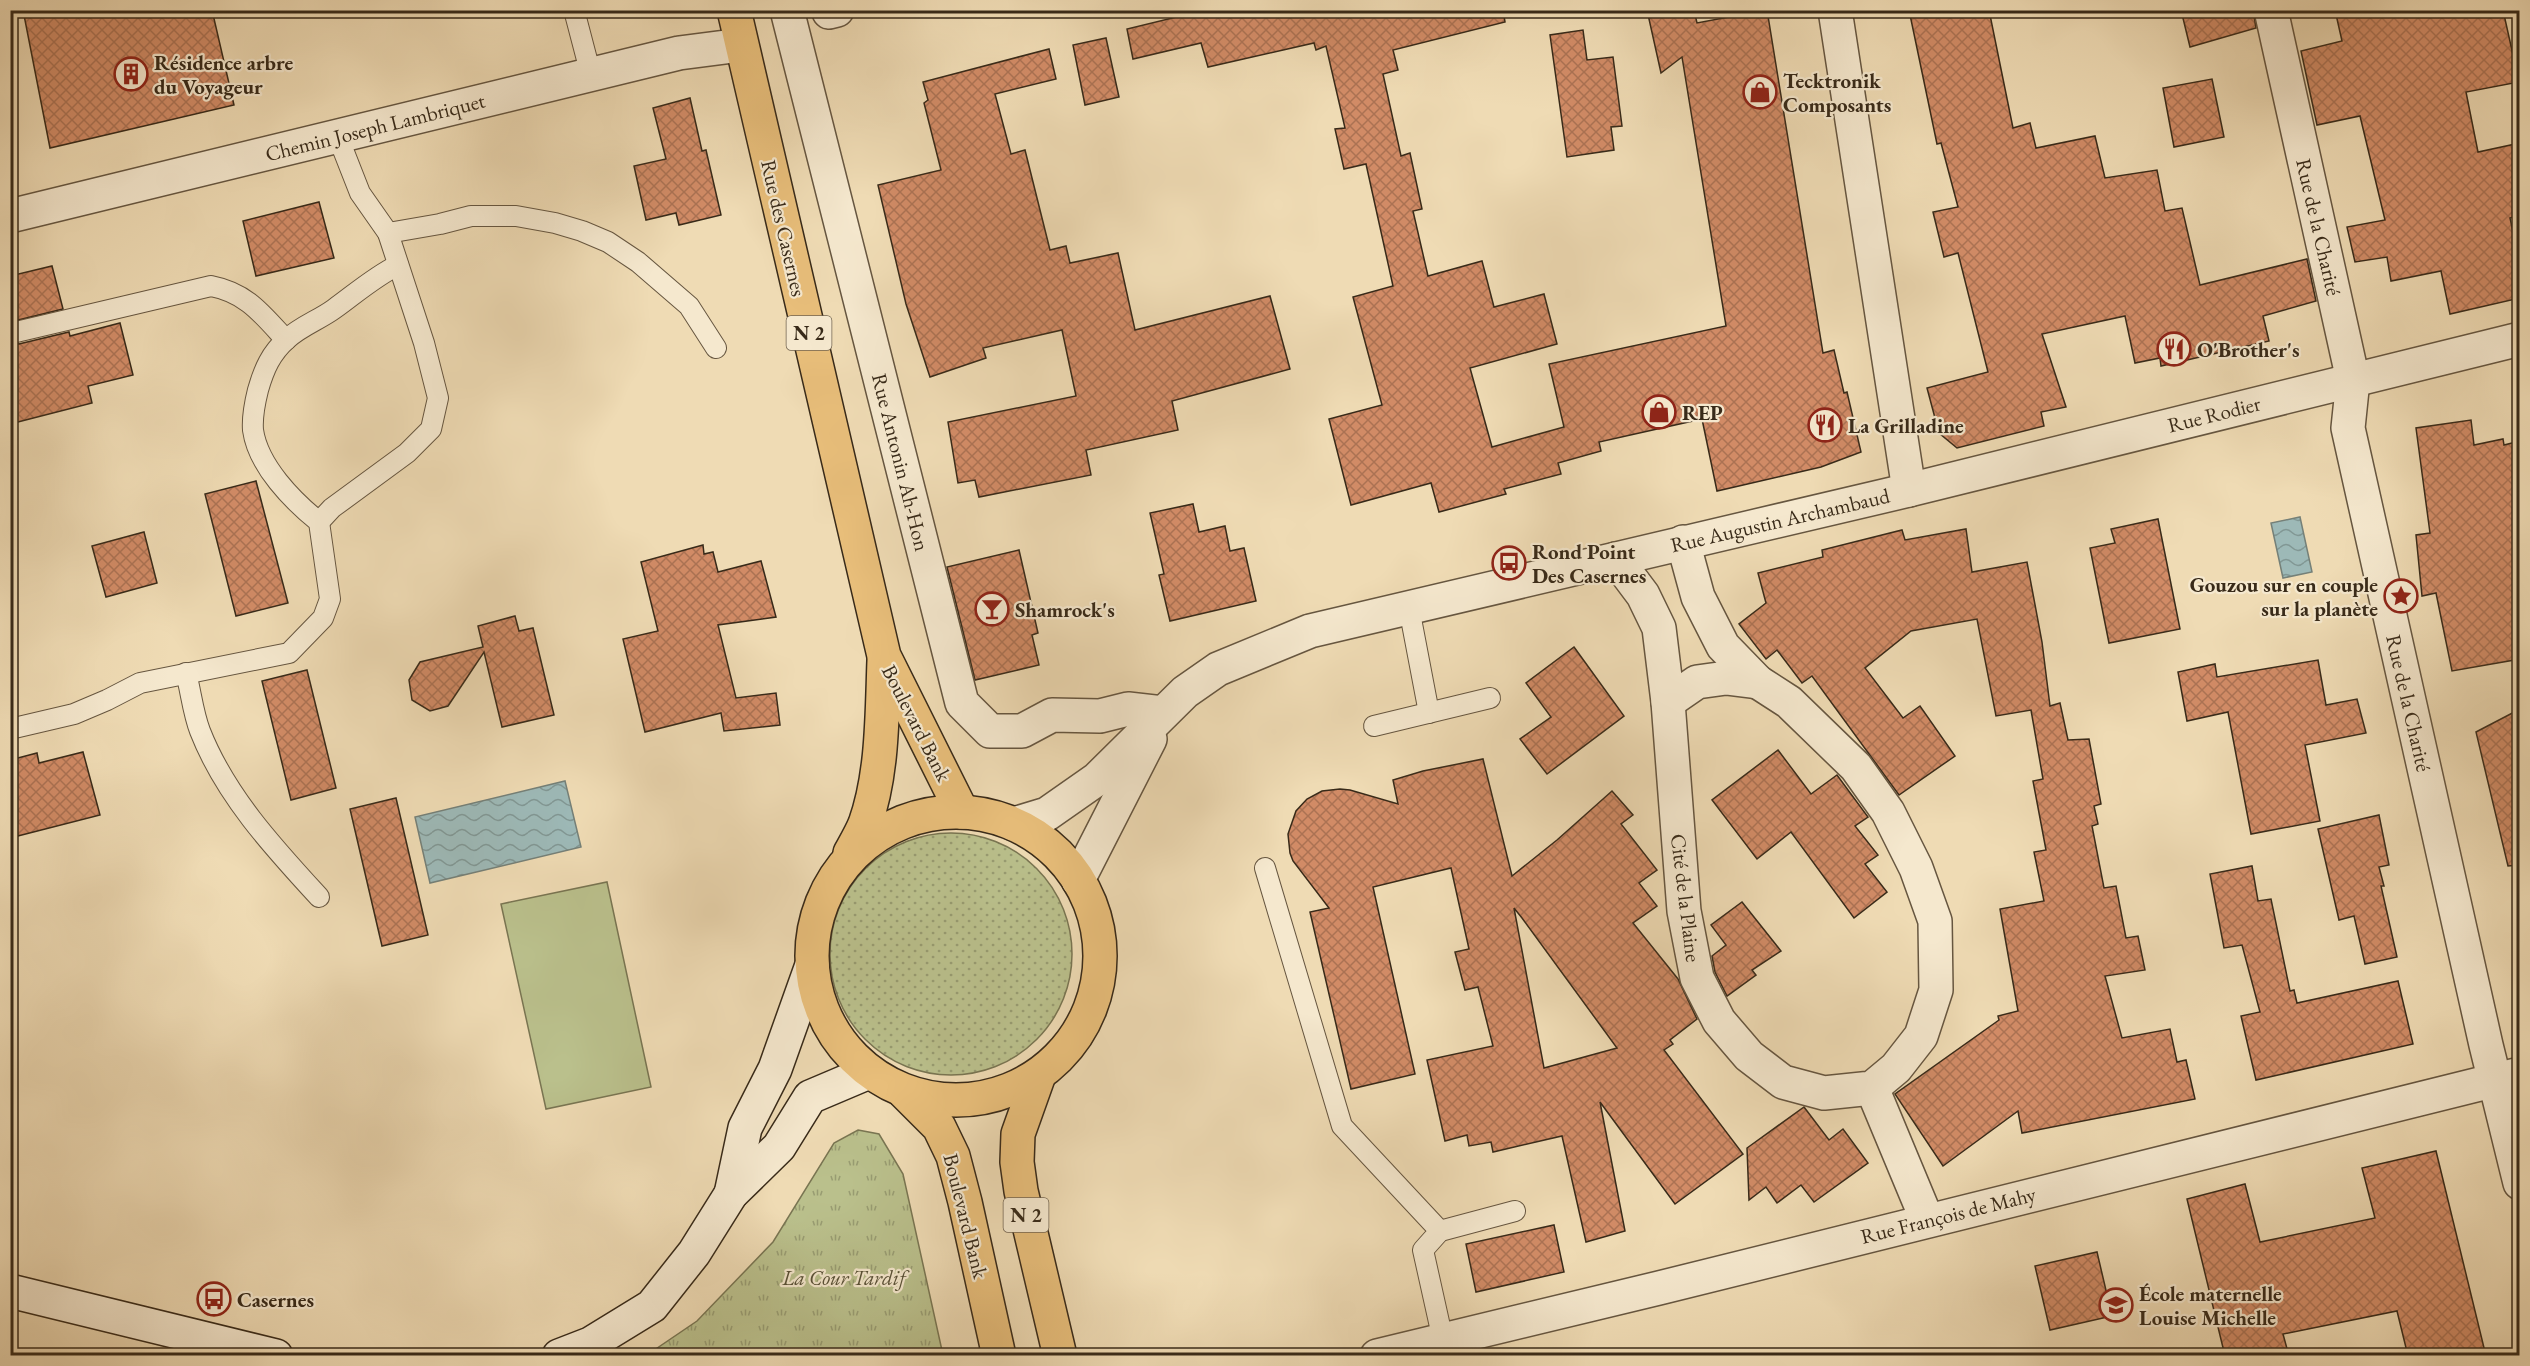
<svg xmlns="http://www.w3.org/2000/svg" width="2530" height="1366" font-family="'EB Garamond',serif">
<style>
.grass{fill:url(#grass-dots);stroke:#797552;stroke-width:1.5}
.park{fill:url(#park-tufts);stroke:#797552;stroke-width:1.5}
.garden{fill:#bac08c;stroke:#797552;stroke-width:1.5}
.water{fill:url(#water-waves);stroke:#758078;stroke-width:1.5}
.building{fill:url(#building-cross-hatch);stroke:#382a19;stroke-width:1.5;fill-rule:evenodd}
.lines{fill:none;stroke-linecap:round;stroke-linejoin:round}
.lane-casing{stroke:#665640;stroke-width:22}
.street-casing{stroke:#665640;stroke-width:36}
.secondary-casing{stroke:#382a19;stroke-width:36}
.primary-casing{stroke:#382a19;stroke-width:36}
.lane{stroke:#f5e8ce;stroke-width:20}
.street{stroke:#f5e8ce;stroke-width:33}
.secondary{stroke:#f5e8ce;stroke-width:33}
.primary{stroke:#e8be7a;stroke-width:33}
.labels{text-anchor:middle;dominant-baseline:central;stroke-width:4.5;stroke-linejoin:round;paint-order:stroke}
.shield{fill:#f5e8ce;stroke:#71634f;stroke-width:1.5}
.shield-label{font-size:20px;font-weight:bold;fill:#382a19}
.poi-label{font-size:21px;font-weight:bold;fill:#382a19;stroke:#f5e8ce;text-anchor:start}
.street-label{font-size:21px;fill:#382a19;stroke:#f5e8ce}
.park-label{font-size:21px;font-style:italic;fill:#585036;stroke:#f5e8ce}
</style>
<defs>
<pattern id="grass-dots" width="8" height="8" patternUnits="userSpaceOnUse" patternTransform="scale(1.5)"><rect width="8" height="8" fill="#bac08c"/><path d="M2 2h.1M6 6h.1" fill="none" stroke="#989c72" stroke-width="1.8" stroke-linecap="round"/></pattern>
<pattern id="park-tufts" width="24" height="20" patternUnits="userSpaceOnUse" patternTransform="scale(1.5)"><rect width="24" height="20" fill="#bac08c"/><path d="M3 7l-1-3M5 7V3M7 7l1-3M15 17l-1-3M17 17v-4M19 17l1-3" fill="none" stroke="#989c72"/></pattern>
<pattern id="water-waves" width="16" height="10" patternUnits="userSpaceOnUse" patternTransform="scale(1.5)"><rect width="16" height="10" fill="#9db9b7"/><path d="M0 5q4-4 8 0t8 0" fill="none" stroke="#819794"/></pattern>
<pattern id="building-cross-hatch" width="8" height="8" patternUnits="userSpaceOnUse" patternTransform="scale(1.5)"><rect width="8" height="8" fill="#d18b66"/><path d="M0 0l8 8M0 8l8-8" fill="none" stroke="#ab7253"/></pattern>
</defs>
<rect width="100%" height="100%" fill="#efdbb4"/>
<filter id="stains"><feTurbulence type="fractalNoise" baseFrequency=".00333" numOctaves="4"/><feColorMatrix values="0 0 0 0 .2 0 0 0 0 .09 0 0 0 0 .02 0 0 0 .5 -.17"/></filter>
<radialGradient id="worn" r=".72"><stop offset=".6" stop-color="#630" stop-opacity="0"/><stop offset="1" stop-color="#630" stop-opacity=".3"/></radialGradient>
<circle class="grass" cx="951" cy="954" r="121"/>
<polygon class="park" points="858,1130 879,1134 903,1174 943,1355 647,1355 697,1321 773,1242 834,1143"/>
<polygon class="garden" points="607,882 651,1087 546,1109 501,904"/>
<g class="water">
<polygon points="2300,517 2312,572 2283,578 2271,523"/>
<polygon points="565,781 581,847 430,883 415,817"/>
</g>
<g class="building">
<polygon points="23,10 212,10 234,105 50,148"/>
<polygon points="1192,10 1503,10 1505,22 1393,50 1398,70 1383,74 1401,156 1410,153 1422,209 1413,211 1428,276 1482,261 1494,307 1544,294 1557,344 1470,368 1492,447 1564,427 1549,364 1726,326 1682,57 1661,73 1647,10 1694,10 1697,23 1767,10 1823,353 1834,350 1844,393 1847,392 1861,452 1821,467 1717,491 1702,419 1599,442 1601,451 1558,463 1561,474 1504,489 1506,494 1439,512 1431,483 1351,505 1329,419 1382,405 1353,297 1393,286 1366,164 1344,169 1335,129 1345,128 1326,46 1316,50 1314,43 1208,67 1201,43 1133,59 1127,29 1193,13"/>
<polygon points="1909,10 1989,10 2013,128 2030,123 2036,148 2095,136 2105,178 2157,170 2165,211 2182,208 2200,285 2307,259 2316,301 2263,316 2269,341 2161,366 2160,358 2135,363 2125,316 2042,334 2066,407 2041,412 2044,426 1957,448 1939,433 1927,388 1988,372 1958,253 1944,257 1933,212 1958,207 1941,143 1937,144"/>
<polygon points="2181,10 2253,10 2256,28 2190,47"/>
<polygon points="2335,10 2503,10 2519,82 2466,92 2478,152 2520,143 2520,215 2510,218 2520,264 2520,298 2450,314 2441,271 2391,281 2387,257 2355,262 2347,227 2385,220 2360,116 2317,125 2301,51 2342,41"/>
<polygon points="1583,30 1587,60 1613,57 1622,126 1611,127 1614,150 1567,157 1550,35"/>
<polygon points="1106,38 1119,97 1085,105 1073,45"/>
<polygon points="1049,49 1056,79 995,94 1011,154 1025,150 1050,250 1066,246 1070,263 1118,253 1135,330 1270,296 1290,369 1172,401 1178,430 1086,450 1091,475 979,497 975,480 958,483 948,422 1076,396 1062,330 983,348 986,358 930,377 906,304 878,185 941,170 924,103 928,100 923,82"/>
<polygon points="2212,79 2224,137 2174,147 2163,88"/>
<polygon points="690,98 702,151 706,150 721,215 679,225 676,213 646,220 634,166 666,159 653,108"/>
<polygon points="319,202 334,258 256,276 243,221"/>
<polygon points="52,266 63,309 10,322 10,276"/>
<polygon points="120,323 133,375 88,386 92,403 10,424 10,342 19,344 69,332 70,336"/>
<polygon points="2471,420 2474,445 2503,439 2504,445 2520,441 2520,659 2452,671 2436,593 2422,596 2416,535 2430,533 2416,428"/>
<polygon points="256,481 288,603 236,616 205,494"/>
<polygon points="1193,504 1199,532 1225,526 1230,551 1244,548 1256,601 1170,621 1159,575 1164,574 1150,513"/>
<polygon points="2158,519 2180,629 2109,643 2090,548 2115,543 2111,529"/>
<polygon points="1966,529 1972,572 2027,562 2042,642 2050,706 2060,703 2068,740 2089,739 2101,804 2094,806 2098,824 2092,826 2104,888 2116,886 2126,938 2138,936 2145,970 2105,976 2122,1038 2170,1029 2177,1062 2186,1060 2195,1099 2022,1133 2018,1111 1943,1166 1895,1094 1999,1020 1998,1016 2018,1011 2000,909 2044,901 2034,852 2046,850 2033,781 2043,779 2031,710 1996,716 1977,619 1911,631 1865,668 1903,718 1920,706 1955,756 1899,795 1812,676 1802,683 1777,650 1766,659 1739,624 1766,603 1758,573 1823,557 1822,550 1902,530 1905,540"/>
<polygon points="144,532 157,583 106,597 92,546"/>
<polygon points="703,545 704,554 713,552 718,572 761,561 776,617 718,625 736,698 776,693 780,725 724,731 721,713 645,732 623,639 658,631 641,562"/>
<polygon points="1019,550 1038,633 1032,635 1039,665 975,680 947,567"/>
<polygon points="515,616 519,631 533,628 554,715 502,727 484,652 448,706 430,711 412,700 409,680 420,662 483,647 478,626"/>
<polygon points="1574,647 1624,716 1547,774 1520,739 1551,717 1526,683"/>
<polygon points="2318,660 2326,705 2357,699 2366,733 2305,745 2320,821 2251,834 2228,712 2187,721 2178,672 2215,664 2217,677"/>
<polygon points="307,670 336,788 291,800 262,681"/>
<polygon points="2520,709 2520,865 2508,866 2476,732"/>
<polygon points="1778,750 1811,794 1837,775 1868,817 1855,826 1878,855 1865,864 1887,892 1854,918 1791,832 1757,859 1712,800"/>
<polygon points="83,752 100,815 10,838 10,760 37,753 39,763"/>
<path d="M1483,759L1512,876L1557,840L1612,791L1633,815L1621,824L1657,870L1639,883L1657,906L1633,923L1678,979L1697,1019L1670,1040L1673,1044L1664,1050L1743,1154L1675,1204L1600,1102L1625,1231L1586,1242L1562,1136L1493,1152L1491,1142L1469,1146L1467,1135L1445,1141L1427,1060L1493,1046L1478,987L1465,990L1455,952L1469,949L1451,868L1373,887L1415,1074L1351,1089L1310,912L1329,908L1293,861L1290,853L1288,834L1296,811L1307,799L1322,791L1340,789L1350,790L1398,804L1393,780L1423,771ZM1514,908L1522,918L1617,1048L1544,1068Z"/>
<polygon points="396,798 428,935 382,946 350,809"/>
<polygon points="2379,815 2389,865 2379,867 2384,886 2381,886 2397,957 2365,964 2354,916 2339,920 2318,829"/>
<polygon points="2252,866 2258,901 2271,899 2290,991 2294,990 2297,1003 2398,981 2413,1044 2256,1080 2241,1016 2260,1012 2242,945 2224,948 2210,874"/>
<polygon points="1742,902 1781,951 1752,970 1756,975 1727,996 1715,972 1712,956 1726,945 1711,925"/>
<polygon points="1804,1107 1829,1140 1843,1129 1868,1163 1814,1202 1801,1185 1777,1203 1766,1187 1749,1200 1747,1148"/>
<polygon points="2436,1151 2486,1356 2408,1356 2397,1311 2283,1334 2289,1356 2225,1356 2187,1199 2245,1184 2260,1242 2375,1218 2362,1168"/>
<polygon points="1554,1225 1564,1272 1476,1292 1466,1244"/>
<polygon points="2097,1252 2112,1316 2050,1330 2035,1266"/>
</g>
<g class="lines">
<defs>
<g id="lane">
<polyline points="574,10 591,75"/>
<polyline points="388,233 440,224 471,216 516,216 555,223 582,231 608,242 638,262 689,306 716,348"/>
<path d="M16,332L211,286C247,293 262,314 286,340"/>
<polyline points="319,522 332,508 407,453 431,429 438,398 424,343 388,233 360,193 338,137"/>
<polyline points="1409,608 1429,713"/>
<path d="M186,673C191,692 193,713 200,731C225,795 273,847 319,897"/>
<polyline points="1374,726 1490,698"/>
<path d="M10,729L74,714L107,700L140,683L289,653L323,618L330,599L319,522C293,501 258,466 253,430C252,417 255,402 258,390C264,369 271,353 287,339C301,326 319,320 334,309C355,294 374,277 398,265"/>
<polyline points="1265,868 1342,1126 1440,1231 1423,1250 1443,1340"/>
<polyline points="1440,1231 1515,1211"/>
</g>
<g id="street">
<polyline points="787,10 962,703 990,731 1022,731 1052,715 1100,716 1128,709 1163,713"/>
<polyline points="1835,10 1909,490"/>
<polyline points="2271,10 2353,380 2348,428 2486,1045 2520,1183"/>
<polyline points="829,12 837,10"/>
<polyline points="10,216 679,53 741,45"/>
<polyline points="1616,559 1643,595 1659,628 1668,702 1684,911 1697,978 1719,1021 1749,1056 1783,1082 1824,1093 1872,1088 1896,1068 1921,1036 1936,990 1935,921 1916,868 1888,812 1856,767 1789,702 1758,682 1723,646 1698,597 1683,542"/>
<polyline points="1668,702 1697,682 1726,678 1758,682"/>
<polyline points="1014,824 1047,814 1097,779 1185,692 1218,669 1310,631 1909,490 2520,339"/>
<polyline points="1078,880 1150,739"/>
<polyline points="1872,1088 1927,1220"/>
<polyline points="1377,1356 1659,1288 2520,1074"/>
</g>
<g id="secondary">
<polyline points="731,1194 745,1128 775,1069 812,965"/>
<polyline points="10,1291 276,1356"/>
<polyline points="559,1356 590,1344 652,1306 694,1253 731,1194 779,1147 810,1097 869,1072"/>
</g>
<g id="primary">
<polyline points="734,10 884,656 962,812"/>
<circle cx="956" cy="956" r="144"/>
<path d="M850,853C855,844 861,834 865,824C883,774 882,713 884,661"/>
<polyline points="1039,1075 1018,1134 1017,1162 1021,1191 1060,1356"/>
<polyline points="904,1092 939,1127 953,1156 965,1202 999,1356"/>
</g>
</defs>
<use href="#lane" class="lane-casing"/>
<use href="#street" class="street-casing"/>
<use href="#secondary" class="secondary-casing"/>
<use href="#primary" class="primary-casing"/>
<use href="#lane" class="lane"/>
<use href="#street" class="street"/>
<use href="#secondary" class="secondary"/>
<use href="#primary" class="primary"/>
</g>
<defs>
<symbol id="building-ring" viewBox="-11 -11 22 22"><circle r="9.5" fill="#f5e8ce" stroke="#8f2418" stroke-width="1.5"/><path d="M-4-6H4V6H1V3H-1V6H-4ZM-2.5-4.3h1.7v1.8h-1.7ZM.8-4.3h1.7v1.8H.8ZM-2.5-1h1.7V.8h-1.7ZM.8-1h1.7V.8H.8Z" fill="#8f2418"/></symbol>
<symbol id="shop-ring" viewBox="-11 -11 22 22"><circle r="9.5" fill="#f5e8ce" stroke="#8f2418" stroke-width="1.5"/><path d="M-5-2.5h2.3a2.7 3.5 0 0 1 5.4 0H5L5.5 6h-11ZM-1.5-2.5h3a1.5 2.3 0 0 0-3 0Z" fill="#8f2418"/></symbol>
<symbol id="restaurant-ring" viewBox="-11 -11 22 22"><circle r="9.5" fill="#f5e8ce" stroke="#8f2418" stroke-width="1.5"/><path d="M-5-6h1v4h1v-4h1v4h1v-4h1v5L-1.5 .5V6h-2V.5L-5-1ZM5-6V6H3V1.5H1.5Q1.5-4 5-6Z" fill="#8f2418"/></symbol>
<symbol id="bus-ring" viewBox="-11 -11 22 22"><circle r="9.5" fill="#f5e8ce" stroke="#8f2418" stroke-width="1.5"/><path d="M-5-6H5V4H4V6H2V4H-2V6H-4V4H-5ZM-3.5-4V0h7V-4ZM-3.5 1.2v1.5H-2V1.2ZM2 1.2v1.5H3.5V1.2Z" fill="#8f2418"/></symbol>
<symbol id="sight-ring" viewBox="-11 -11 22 22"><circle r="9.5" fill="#f5e8ce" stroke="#8f2418" stroke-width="1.5"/><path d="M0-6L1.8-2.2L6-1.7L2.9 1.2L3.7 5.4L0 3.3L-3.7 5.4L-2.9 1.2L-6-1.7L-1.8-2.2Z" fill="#8f2418"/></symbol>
<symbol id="bar-ring" viewBox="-11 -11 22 22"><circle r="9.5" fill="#f5e8ce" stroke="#8f2418" stroke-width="1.5"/><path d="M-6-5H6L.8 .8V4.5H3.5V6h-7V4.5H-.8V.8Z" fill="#8f2418"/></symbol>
<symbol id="school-ring" viewBox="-11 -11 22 22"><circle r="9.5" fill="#f5e8ce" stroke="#8f2418" stroke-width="1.5"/><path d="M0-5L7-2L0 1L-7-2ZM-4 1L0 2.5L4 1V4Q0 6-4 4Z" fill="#8f2418"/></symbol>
</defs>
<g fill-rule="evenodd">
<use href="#building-ring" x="112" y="55" width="38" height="38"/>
<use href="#shop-ring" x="1741" y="73" width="38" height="38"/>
<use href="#restaurant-ring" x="2155" y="330" width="38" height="38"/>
<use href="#shop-ring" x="1640" y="393" width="38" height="38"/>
<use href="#restaurant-ring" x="1806" y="406" width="38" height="38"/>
<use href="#bus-ring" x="1490" y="544" width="38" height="38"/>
<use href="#sight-ring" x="2382" y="577" width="38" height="38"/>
<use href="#bar-ring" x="973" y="590" width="38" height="38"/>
<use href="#bus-ring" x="195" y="1280" width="38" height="38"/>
<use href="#school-ring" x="2097" y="1286" width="38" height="38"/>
</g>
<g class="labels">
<g class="shield">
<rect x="786.5" y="316" width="45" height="34" rx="4.5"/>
<rect x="1003.5" y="1198" width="45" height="34" rx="4.5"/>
</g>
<g class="shield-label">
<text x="809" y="333">N 2</text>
<text x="1026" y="1215">N 2</text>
</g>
<g class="poi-label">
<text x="154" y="62">Résidence arbre<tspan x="154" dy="24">du Voyageur</tspan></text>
<text x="1783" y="80">Tecktronik<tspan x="1783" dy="24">Composants</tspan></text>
<text x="2197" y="349">O'Brother's</text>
<text x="1682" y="412">REP</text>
<text x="1848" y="425">La Grilladine</text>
<text x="1532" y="551">Rond Point<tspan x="1532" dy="24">Des Casernes</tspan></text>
<text x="2378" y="584" text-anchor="end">Gouzou sur en couple<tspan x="2378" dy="24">sur la planète</tspan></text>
<text x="1015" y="609">Shamrock's</text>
<text x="2139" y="1293">École maternelle<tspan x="2139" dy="24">Louise Michelle</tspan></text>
<text x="237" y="1299">Casernes</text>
</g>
<g class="street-label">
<text transform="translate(375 127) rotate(-14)">Chemin Joseph Lambriquet</text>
<text transform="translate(2319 227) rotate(77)">Rue de la Charité</text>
<text transform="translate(784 228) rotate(77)">Rue des Casernes</text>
<text transform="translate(2214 414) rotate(-14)">Rue Rodier</text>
<text transform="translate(901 462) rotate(76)">Rue Antonin Ah-Hon</text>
<text transform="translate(1780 520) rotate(-13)">Rue Augustin Archambaud</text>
<text transform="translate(2409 703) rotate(77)">Rue de la Charité</text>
<text transform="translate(917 723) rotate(63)">Boulevard Bank</text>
<text transform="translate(1686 898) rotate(83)">Cité de la Plaine</text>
<text transform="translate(1948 1215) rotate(-14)">Rue François de Mahy</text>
<text transform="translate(966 1216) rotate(76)">Boulevard Bank</text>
</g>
<g class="park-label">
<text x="844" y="1277">La Cour Tardif</text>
</g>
</g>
<rect width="2530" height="1366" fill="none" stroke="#efdbb4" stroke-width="36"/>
<rect x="12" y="12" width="2506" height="1342" fill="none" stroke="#382a19" stroke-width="3"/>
<rect x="18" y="18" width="2494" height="1330" fill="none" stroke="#382a19" stroke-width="1.5"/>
<rect width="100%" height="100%" filter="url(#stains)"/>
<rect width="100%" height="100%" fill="url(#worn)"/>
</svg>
